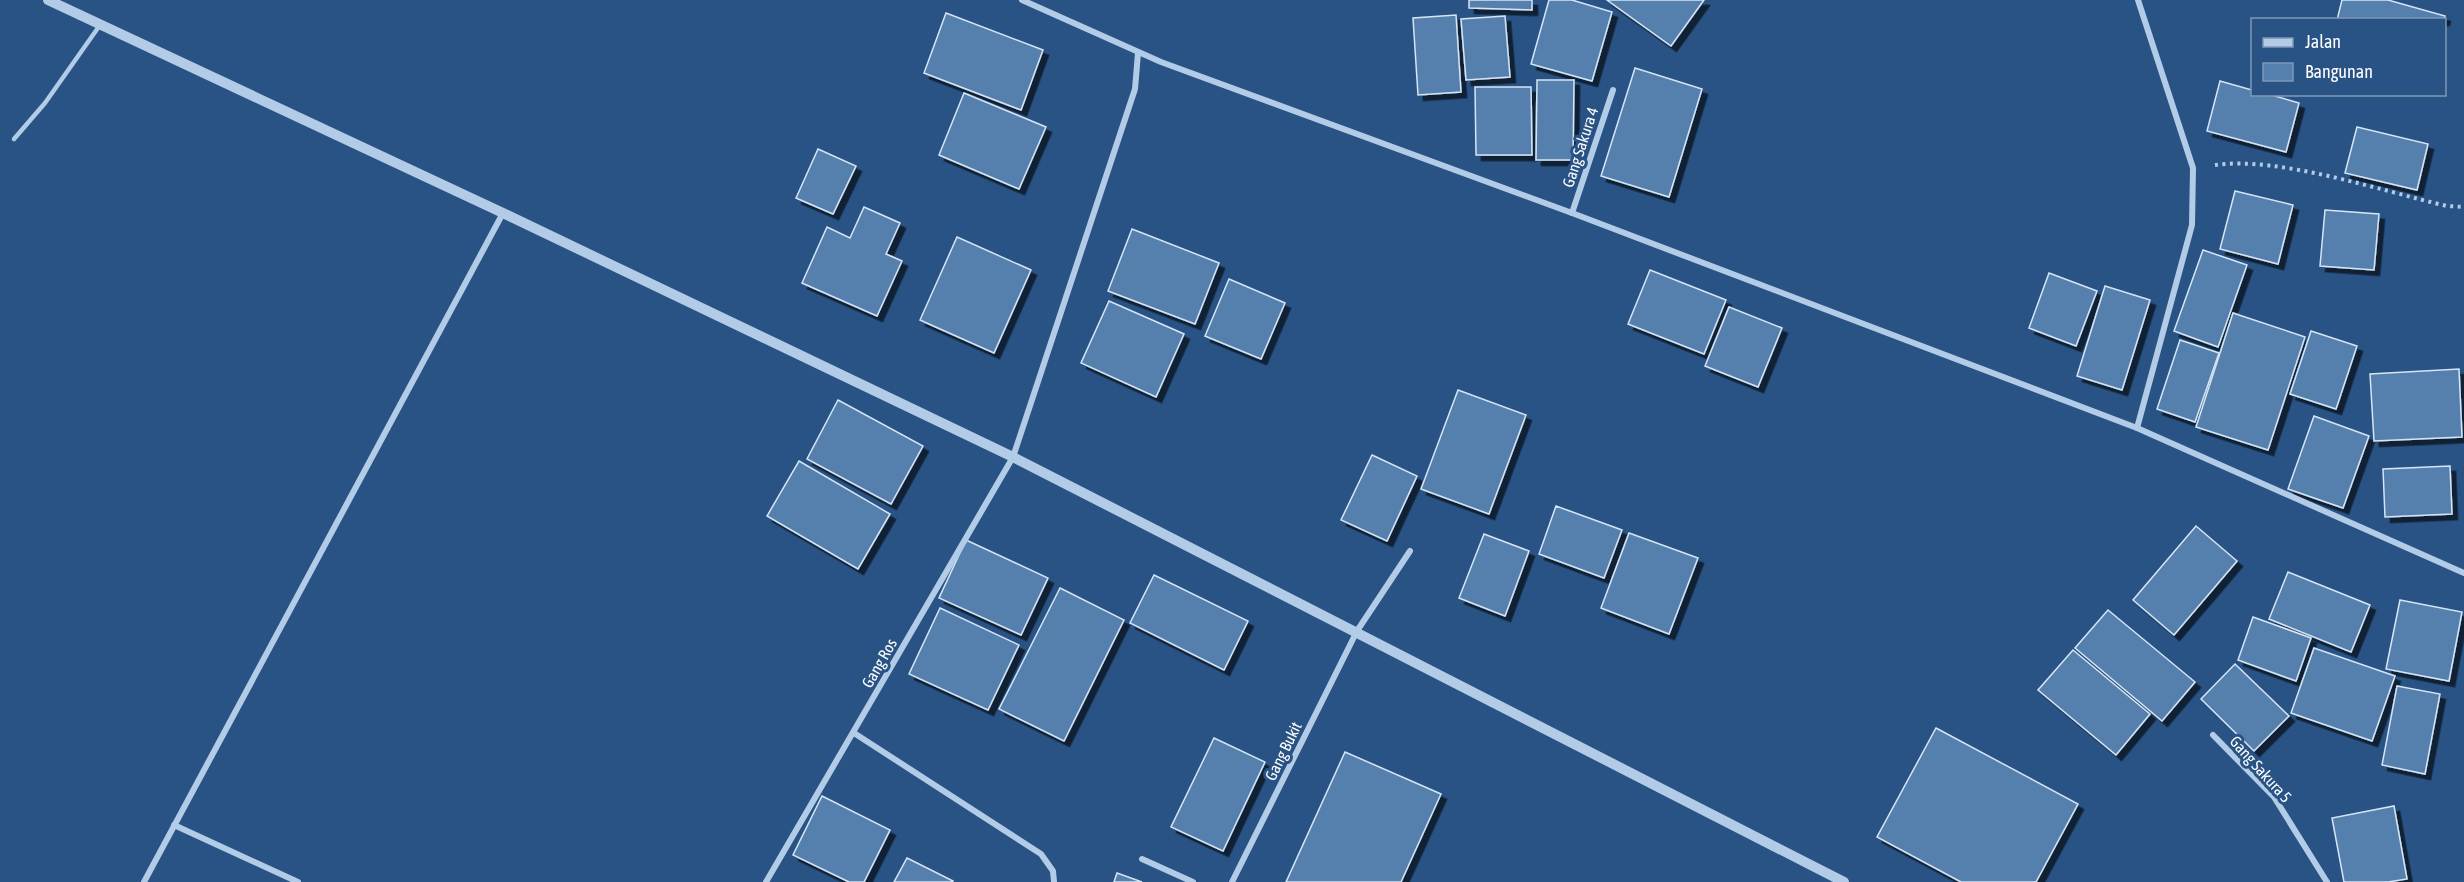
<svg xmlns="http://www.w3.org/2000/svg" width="2464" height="882" font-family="'Asap Condensed',sans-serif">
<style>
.building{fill:#557fad;stroke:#d5e5f6;stroke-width:1.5;filter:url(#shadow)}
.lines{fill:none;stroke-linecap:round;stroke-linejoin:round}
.path{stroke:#b2cce7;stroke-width:4;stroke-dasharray:3 4.5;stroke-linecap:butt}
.service{stroke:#b2cce7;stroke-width:4.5}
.minor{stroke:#b2cce7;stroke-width:6}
.tertiary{stroke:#b2cce7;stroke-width:10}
.labels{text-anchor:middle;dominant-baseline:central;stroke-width:6;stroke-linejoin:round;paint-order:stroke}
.street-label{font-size:16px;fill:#fff;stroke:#285384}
</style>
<defs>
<filter id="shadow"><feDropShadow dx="5.5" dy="5.5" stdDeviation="0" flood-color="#0009"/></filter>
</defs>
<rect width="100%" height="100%" fill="#285384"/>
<g class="building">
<polygon points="1469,0 1532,0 1532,10 1469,8"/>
<polygon points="1549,0 1572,0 1612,12 1592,81 1531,64"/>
<polygon points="1607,0 1704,0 1671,46"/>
<polygon points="2342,0 2388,0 2445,16 2444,20 2337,20"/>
<polygon points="946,13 1043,50 1021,110 924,73"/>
<polygon points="1456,15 1461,92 1418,95 1413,18"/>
<polygon points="1505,16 1510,77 1466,80 1461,19"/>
<polygon points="1635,68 1702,89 1669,197 1601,176"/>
<polygon points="1537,80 1574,80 1573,160 1536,160"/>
<polygon points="2220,81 2252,90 2252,94 2268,94 2299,103 2286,152 2207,131"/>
<polygon points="1475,87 1531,87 1532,155 1476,155"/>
<polygon points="964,93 1046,127 1019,189 939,155"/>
<polygon points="2357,127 2428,144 2417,190 2345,173"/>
<polygon points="818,149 856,166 833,214 796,198"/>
<polygon points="2235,191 2293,205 2278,264 2220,249"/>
<polygon points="864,207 900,223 886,254 902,261 877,316 802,283 827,227 850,238"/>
<polygon points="2325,210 2379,214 2374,270 2320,266"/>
<polygon points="1132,229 1219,263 1195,324 1108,291"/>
<polygon points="957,237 1031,270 994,353 920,320"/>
<polygon points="2203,250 2247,265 2218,347 2174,331"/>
<polygon points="1650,270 1726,300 1704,354 1628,324"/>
<polygon points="2049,273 2097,291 2076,346 2029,328"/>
<polygon points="1229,279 1285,303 1261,359 1205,336"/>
<polygon points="2105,286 2150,300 2122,390 2077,376"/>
<polygon points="1109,301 1184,334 1156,397 1081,363"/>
<polygon points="1729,307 1782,328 1758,387 1705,366"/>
<polygon points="2233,313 2305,337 2268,450 2196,427"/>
<polygon points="2311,331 2357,346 2336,409 2290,394"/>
<polygon points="2180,340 2219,353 2195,422 2157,409"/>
<polygon points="2459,369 2462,437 2374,441 2370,374"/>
<polygon points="1458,390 1526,415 1489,514 1421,489"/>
<polygon points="838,400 923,446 891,504 807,459"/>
<polygon points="2314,416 2369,436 2343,508 2288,489"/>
<polygon points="1372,455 1417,476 1387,541 1341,520"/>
<polygon points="799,461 890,514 858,569 767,516"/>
<polygon points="2450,466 2452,514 2385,517 2383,469"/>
<polygon points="1556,506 1622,530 1604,578 1539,554"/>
<polygon points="2196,526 2237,561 2174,635 2133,600"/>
<polygon points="1629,533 1698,558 1669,634 1601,608"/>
<polygon points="1484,534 1529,551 1505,616 1459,598"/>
<polygon points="966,540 1048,578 1021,635 939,598"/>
<polygon points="2288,572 2370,605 2351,652 2269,619"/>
<polygon points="1154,575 1248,621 1224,670 1130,623"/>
<polygon points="1060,588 1124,620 1064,741 999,709"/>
<polygon points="2400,600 2462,612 2449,681 2386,669"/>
<polygon points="940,608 1019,645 988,710 909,674"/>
<polygon points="2108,610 2195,682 2162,721 2075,648"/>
<polygon points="2253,617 2311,638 2296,681 2238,660"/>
<polygon points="2314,648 2395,676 2372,741 2291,713"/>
<polygon points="2073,650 2150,714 2116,755 2038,690"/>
<polygon points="2235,664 2289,716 2254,751 2201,699"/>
<polygon points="2397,686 2440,694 2425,774 2382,765"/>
<polygon points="1936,728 2078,804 2036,882 1961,882 1877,837"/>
<polygon points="1214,738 1265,762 1223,851 1171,827"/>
<polygon points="1345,752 1441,794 1401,882 1286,882"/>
<polygon points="822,796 890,830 864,882 849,882 793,855"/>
<polygon points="2394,806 2407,879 2388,882 2344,882 2332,818"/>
<polygon points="907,858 953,881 952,882 894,882"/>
<polygon points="1117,873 1142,882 1114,882"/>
</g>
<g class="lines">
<path class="path" d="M2215,165C2279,156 2382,191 2447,206L2464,207"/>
<polyline class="service" points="14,139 45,103 100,25"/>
<g class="minor">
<polyline points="1022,0 1161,62 1572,213 2137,428 2464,573"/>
<polyline points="1572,213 1613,90"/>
<polyline points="2137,428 2192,225 2193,168 2138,0"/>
<polyline points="854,733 1041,854 1053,871 1054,882"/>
<polyline points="2213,735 2274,797 2327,882"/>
<polyline points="174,825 298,882"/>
<polyline points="1142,859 1193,882"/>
<polyline points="144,882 503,213"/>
<polyline points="766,882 1013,457 1135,89 1138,53"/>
<polyline points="1232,882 1357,631 1410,551"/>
</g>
<polyline class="tertiary" points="48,0 503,213 1013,457 1844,882"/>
</g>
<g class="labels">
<g class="street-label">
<text transform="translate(1580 147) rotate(-72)">Gang Sakura 4</text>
<text transform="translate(879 663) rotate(-60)">Gang Ros</text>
<text transform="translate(1283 751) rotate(-64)">Gang Bukit</text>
<text transform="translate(2261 769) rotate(48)">Gang Sakura 5</text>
</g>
</g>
<rect x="2251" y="18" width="195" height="78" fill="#285384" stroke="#7e98b5" stroke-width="1.5"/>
<rect x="2263" y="38" width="30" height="9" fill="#b2cce7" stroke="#7e98b5" stroke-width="1.5"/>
<text x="2305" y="48" font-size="18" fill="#ffffff">Jalan</text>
<rect x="2263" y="63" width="30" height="18" fill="#557fad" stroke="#7e98b5" stroke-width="1.5"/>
<text x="2305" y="78" font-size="18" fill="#ffffff">Bangunan</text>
</svg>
